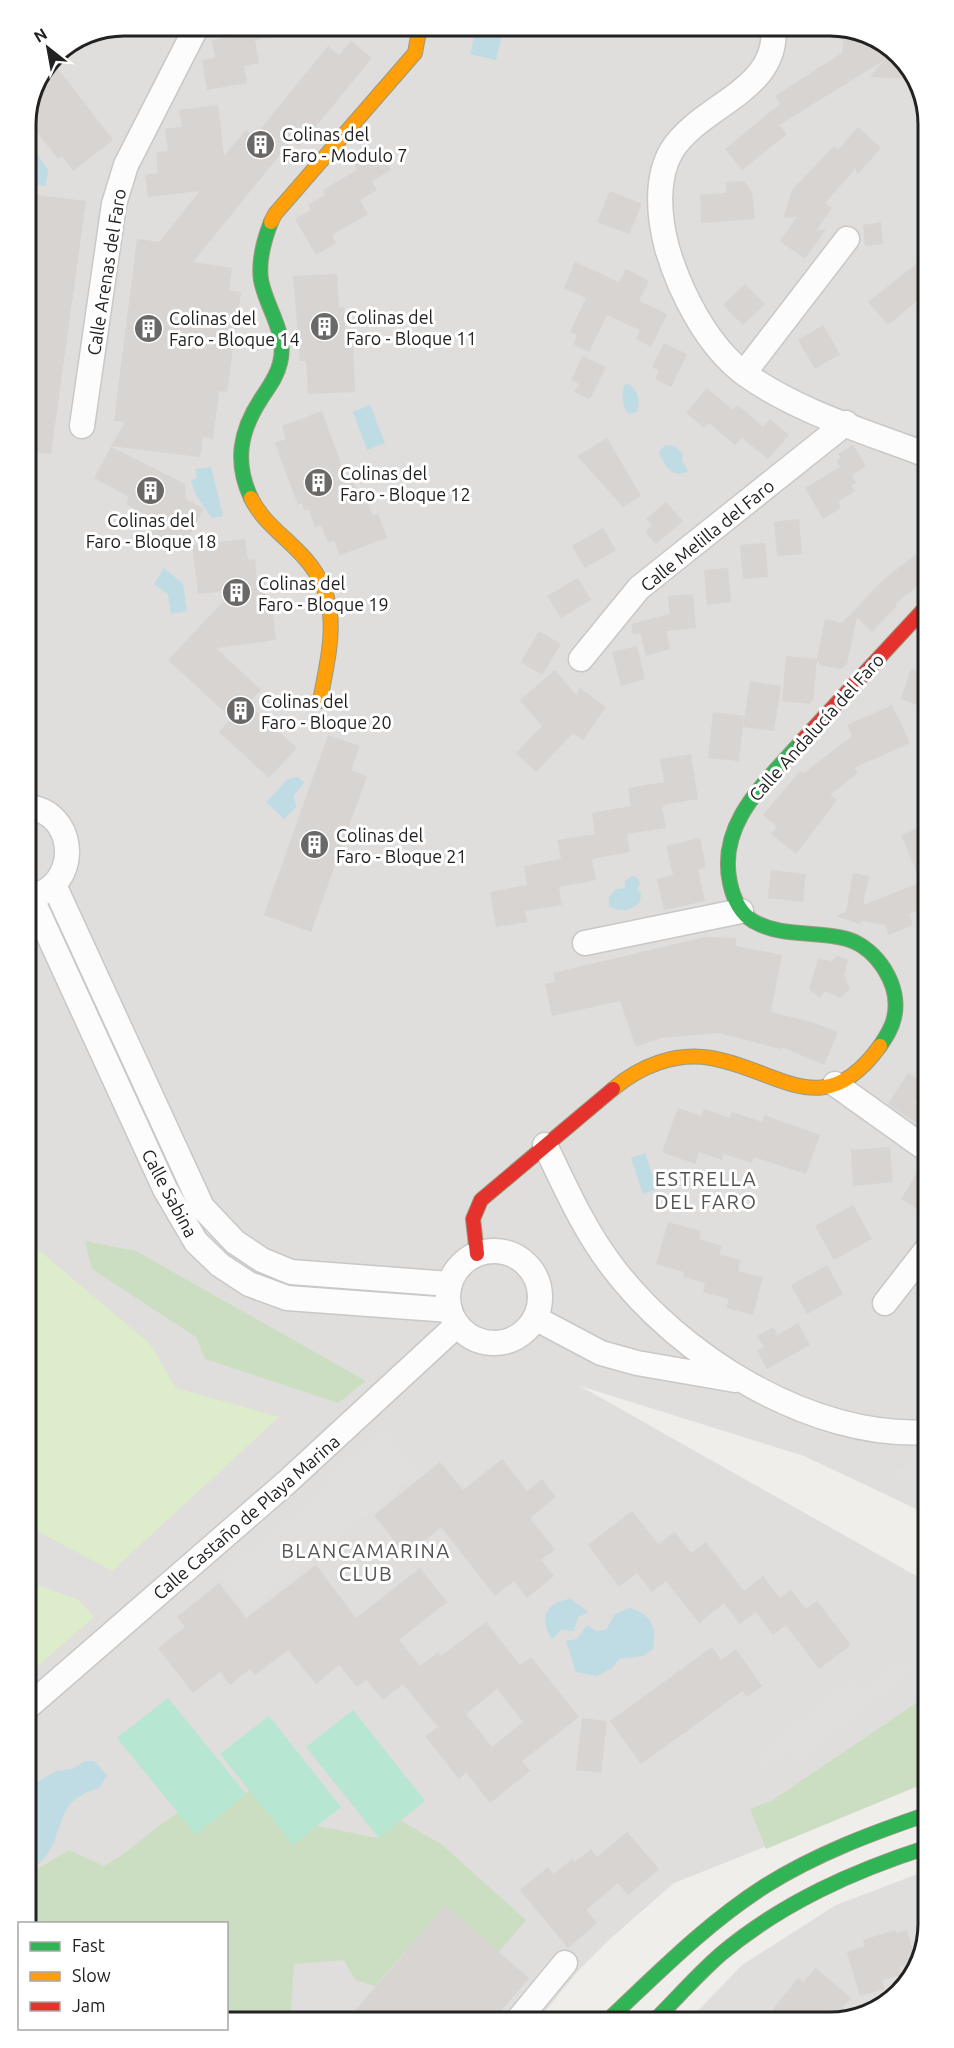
<svg xmlns="http://www.w3.org/2000/svg" width="954" height="2048" font-family="Ubuntu,sans-serif">
<style>
.residential{fill:#dfdedc}
.grass{fill:#ddeccb}
.forest{fill:#cbdec1}
.pitch{fill:#b7e6d2}
.parking{fill:#e0dfde}
.water{fill:#bfdbe3}
.building{fill:#d7d4d2;fill-rule:evenodd}
.lines{fill:none;stroke-linecap:round;stroke-linejoin:round}
.street-casing{stroke:#c9c8c7;stroke-width:27}
.fast-casing{stroke:#999a82;stroke-width:16}
.slow-casing{stroke:#999a82;stroke-width:16}
.jam-casing{stroke:#999a82;stroke-width:16}
.street{stroke:#fdfcfc;stroke-width:24}
.fast{stroke:#30b455;stroke-width:14}
.slow{stroke:#ff9f0a;stroke-width:14}
.jam{stroke:#e5322d;stroke-width:14}
.labels{text-anchor:middle;dominant-baseline:central;stroke-width:6;stroke-linejoin:round;paint-order:stroke}
.poi-label{font-size:18px;fill:#222;stroke:#fff;text-anchor:start}
.street-label{font-size:18px;fill:#222;stroke:#fff}
.neighbourhood-label{font-size:20px;letter-spacing:1.5px;fill:#555;stroke:#fff}
.rim{fill:none;stroke:#222;stroke-width:3}
</style>
<rect width="100%" height="100%" fill="#f0eeeb"/>
<g class="residential">
<polygon points="124,26 837,26 890,46 923,92 927,1514 804,1456 580,1386 927,1582 928,1782 674,1883 611,1938 578,1971 539,2019 227,2022 226,1924 31,1923 26,118 55,54"/>
<polygon points="928,1870 928,1924 912,1979 862,2017 691,2018 742,1965 836,1905"/>
</g>
<g class="grass">
<polygon points="29,1242 150,1344 176,1388 279,1417 112,1571 30,1527"/>
<polygon points="30,1582 79,1600 94,1617 30,1673"/>
</g>
<g class="forest">
<polygon points="85,1241 136,1251 366,1381 338,1403 205,1359 196,1337 92,1269"/>
<polygon points="928,1695 928,1782 766,1849 750,1809 773,1800"/>
<path d="M250,1790L293,1845L317,1826L378,1838L401,1821L441,1844L526,1920L499,1952L445,1906L375,1986L355,1980L344,1960L294,1964L291,2012L278,2021L227,2022L226,1924L31,1923V1873L69,1850L104,1866C133,1851 149,1830 178,1813L196,1834Z"/>
</g>
<g class="pitch">
<polygon points="168,1698 246,1794 196,1835 117,1738"/>
<polygon points="353,1710 425,1801 379,1838 306,1747"/>
<polygon points="269,1716 341,1807 293,1845 220,1754"/>
</g>
<g class="parking">
<polygon points="385,1430 419,1472 247,1610 219,1575 332,1484 327,1477"/>
<polygon points="924,1457 927,1458 927,1491 890,1473"/>
<polygon points="903,1659 912,1670 798,1761 789,1750 765,1769 755,1756 854,1677 865,1690"/>
</g>
<g class="water">
<polygon points="477,26 504,26 496,60 470,54"/>
<polygon points="26,140 48,169 46,186 26,183"/>
<path d="M626,383C638,388 641,401 637,412L629,414C622,407 620,392 626,383Z"/>
<polygon points="370,405 385,443 367,450 353,412"/>
<path d="M665,445L674,446L683,454L682,460L688,471C673,480 663,465 659,452Z"/>
<polygon points="211,467 223,516 212,518 196,495 191,480 197,478 195,469"/>
<polygon points="164,568 183,584 187,611 171,614 168,594 154,584"/>
<polygon points="298,777 304,783 294,795 296,807 284,819 266,802 288,779"/>
<path d="M632,876L637,878L640,883L637,889L641,894L640,902C631,911 620,913 609,906V897L616,889L625,888V881Z"/>
<polygon points="645,1153 657,1189 643,1194 631,1158"/>
<path d="M571,1599L588,1612L578,1617L574,1631L561,1630L552,1639C538,1618 547,1601 571,1599Z"/>
<path d="M630,1608C652,1615 657,1627 653,1649L643,1656L619,1659L612,1668L597,1676L576,1672L566,1641L577,1639L587,1625L596,1631L606,1630L615,1614Z"/>
<path d="M85,1761H94L107,1775L99,1788C60,1799 65,1819 50,1850C46,1858 37,1865 31,1871L30,1798L34,1784L56,1771L73,1769Z"/>
</g>
<g class="building">
<polygon points="234,26 287,26 288,35 255,40 259,63 244,66 247,83 207,90 202,60 215,58 212,40 236,36"/>
<polygon points="844,35 868,37 877,41 877,48 892,49 913,79 870,77 883,61 779,125 787,134 742,170 725,149 780,104 775,96 842,53"/>
<polygon points="351,41 372,58 299,147 291,141 193,262 232,268 229,290 241,292 227,392 219,391 213,439 203,437 200,457 111,446 125,422 114,421 137,239 159,242 200,191 148,197 145,175 158,173 156,152 168,151 165,129 182,127 179,110 218,105 224,156 246,130 254,137 328,46 339,55"/>
<polygon points="52,61 113,140 73,171 62,156 58,159 26,118"/>
<polygon points="858,127 881,148 857,175 856,168 825,203 832,208 816,231 826,229 805,259 780,241 797,217 783,218 792,190 834,146 838,150"/>
<polygon points="379,150 391,170 372,181 377,190 360,200 368,214 332,235 336,243 316,255 295,219 311,210 308,205 325,195 323,190 357,170 354,164"/>
<polygon points="744,181 752,192 755,219 701,223 700,195 726,193 726,182"/>
<polygon points="610,191 642,204 629,234 597,222"/>
<polygon points="30,194 86,201 51,454 27,451 26,219"/>
<polygon points="881,222 883,244 865,246 863,225"/>
<polygon points="924,258 924,295 888,325 868,302"/>
<polygon points="575,262 619,282 626,269 649,281 639,301 667,314 651,347 636,339 640,330 607,315 589,352 573,344 577,335 570,332 586,298 564,288"/>
<polygon points="337,274 339,308 344,307 346,338 353,338 355,392 308,394 306,361 300,361 293,276"/>
<polygon points="745,284 765,304 743,325 723,305"/>
<polygon points="823,325 840,354 815,369 798,340"/>
<polygon points="664,343 687,354 671,387 655,379 659,371 652,367"/>
<polygon points="583,356 606,367 590,399 574,392 579,384 571,380"/>
<polygon points="707,388 733,410 738,405 763,427 770,419 789,435 768,459 742,438 735,445 709,423 704,428 686,413"/>
<polygon points="322,411 348,484 354,482 360,500 366,498 373,516 378,514 387,538 340,555 334,540 328,543 321,525 315,527 309,509 304,511 302,503 298,505 275,443 286,439 282,426"/>
<polygon points="607,438 641,496 623,507 577,456"/>
<polygon points="853,445 866,466 852,475 856,483 851,486 855,491 838,502 841,508 823,519 805,488 840,467 836,460 841,458 838,454"/>
<polygon points="111,447 185,484 186,499 204,509 182,549 147,531 154,519 126,504 129,497 94,478"/>
<polygon points="666,502 683,521 656,544 645,532 652,525 646,519"/>
<polygon points="799,519 802,554 777,556 774,522"/>
<polygon points="603,528 616,550 585,568 572,546"/>
<polygon points="245,539 248,560 255,559 257,580 264,579 266,601 271,600 276,640 216,648 261,690 248,703 297,748 269,778 219,732 231,718 168,660 234,590 198,594 192,545"/>
<polygon points="765,543 768,577 743,579 740,545"/>
<polygon points="924,548 925,580 895,604 897,606 872,632 857,617 847,664 841,669 820,665 817,659 813,700 809,704 782,701 786,656 817,659 825,619 842,623 883,580"/>
<polygon points="728,568 731,602 707,605 704,570"/>
<polygon points="578,578 591,600 561,618 547,596"/>
<polygon points="693,594 696,628 666,631 670,649 646,656 640,633 633,634 631,624 670,614 668,596"/>
<polygon points="539,631 561,644 542,675 521,662"/>
<polygon points="637,646 645,679 621,686 612,652"/>
<polygon points="911,669 925,673 925,708 901,699"/>
<polygon points="555,670 576,695 580,688 606,707 583,740 573,733 536,772 516,753 542,726 520,700"/>
<polygon points="750,681 781,686 774,731 743,727"/>
<polygon points="892,705 910,743 854,768 858,773 830,795 837,800 796,854 771,834 777,826 763,815 800,771 804,773 852,736 847,725"/>
<polygon points="713,712 744,716 739,761 708,758"/>
<polygon points="328,735 360,746 351,770 367,776 311,932 264,915"/>
<polygon points="691,754 698,799 662,805 666,828 627,834 630,852 592,859 596,880 559,887 562,905 525,911 527,922 496,927 490,892 527,885 524,866 561,859 557,840 595,834 592,813 631,806 628,788 664,782 660,759"/>
<polygon points="925,825 925,892 901,835"/>
<polygon points="700,838 706,867 698,870 705,901 664,910 657,879 673,875 666,846"/>
<polygon points="771,870 806,874 803,902 768,898"/>
<polygon points="853,873 869,876 863,905 919,883 926,907 909,914 913,925 889,935 885,925 861,921 860,924 836,916 846,912"/>
<polygon points="705,937 736,938 736,946 782,955 771,1012 811,1022 838,1032 824,1065 782,1047 781,1049 718,1033 661,1038 636,1047 620,1001 552,1016 545,984 555,982 553,973"/>
<polygon points="837,956 848,960 844,975 850,989 840,998 825,991 820,998 809,989 818,959 832,961"/>
<polygon points="908,1073 926,1084 915,1103 926,1109 918,1124 888,1104"/>
<polygon points="678,1108 701,1116 704,1109 730,1118 732,1112 762,1122 764,1115 820,1135 806,1174 754,1157 752,1163 724,1154 722,1160 699,1152 695,1164 662,1152"/>
<polygon points="890,1147 893,1182 853,1186 851,1150"/>
<polygon points="923,1163 926,1163 926,1214 901,1199"/>
<polygon points="853,1205 872,1239 834,1260 815,1226"/>
<polygon points="668,1222 701,1231 699,1239 722,1246 719,1254 741,1260 738,1271 763,1277 753,1315 726,1308 729,1299 703,1292 705,1283 683,1277 684,1272 656,1264"/>
<polygon points="827,1265 843,1294 807,1314 791,1285"/>
<polygon points="798,1323 810,1345 767,1369 757,1351 764,1347 757,1336 773,1327 778,1335"/>
<polygon points="502,1459 527,1491 542,1479 556,1497 530,1518 555,1550 541,1560 554,1576 527,1598 514,1581 495,1596 441,1527 406,1556 374,1515 440,1462 463,1490"/>
<polygon points="632,1511 658,1544 675,1532 691,1553 706,1542 744,1591 763,1576 780,1598 791,1590 806,1609 817,1601 851,1645 819,1669 786,1625 773,1635 756,1612 740,1624 724,1603 699,1623 666,1581 652,1592 637,1573 619,1587 588,1545"/>
<path d="M316,1565L356,1618L420,1568L447,1602L399,1640L420,1666L438,1652L441,1656L486,1622L520,1665L531,1657L579,1717L522,1761L530,1771L490,1803L466,1772L459,1779L425,1736L438,1727L403,1684L383,1700L366,1680L357,1687L339,1665L316,1684L288,1650L255,1675L250,1669L230,1685L220,1672L193,1693L158,1648L185,1627L177,1617L219,1583L246,1618ZM497,1689L523,1722L492,1747L466,1714Z"/>
<polygon points="712,1647 721,1660 736,1649 762,1686 747,1697 742,1691 641,1764 610,1721"/>
<polygon points="582,1718 607,1721 601,1773 576,1770"/>
<polygon points="627,1832 659,1869 628,1895 618,1883 586,1910 597,1923 568,1948 520,1890 548,1867 554,1874 572,1859 575,1862 591,1849 597,1857"/>
<polygon points="445,1906 529,1978 493,2020 346,2021"/>
<polygon points="895,1930 896,1933 907,1930 916,1962 899,1967 901,1975 882,1980 885,1989 860,1996 847,1952 865,1946 863,1940"/>
<polygon points="816,1968 851,1998 834,2017 766,2018 798,1978 803,1982"/>
</g>
<g class="lines">
<defs>
<g id="street">
<path d="M773,26C781,90 701,104 672,150C655,178 659,218 667,248C680,292 707,346 745,374C798,412 864,431 924,454"/>
<polyline points="744,373 847,239"/>
<polyline points="82,426 114,204 126,165 197,26"/>
<polyline points="581,659 639,588 846,423"/>
<path d="M28,807C74,812 81,876 40,894"/>
<polyline points="54,885 202,1207 235,1242 262,1260 291,1272 450,1284"/>
<polyline points="31,897 165,1189 196,1242 220,1265 249,1284 287,1298 450,1310"/>
<polyline points="585,943 741,911"/>
<polyline points="835,1084 926,1149"/>
<path d="M545,1145C565,1186 583,1228 611,1265C679,1356 811,1439 927,1432"/>
<circle cx="494" cy="1297" r="46"/>
<polyline points="885,1303 927,1249"/>
<polyline points="535,1318 601,1353 637,1363 735,1380"/>
<polyline points="30,1705 287,1482 457,1325"/>
<polyline points="518,2020 565,1963"/>
</g>
<g id="fast">
<path d="M251,498C234,462 240,431 261,399C268,388 277,377 280,363C288,333 266,308 261,280C258,260 264,240 271,222"/>
<path d="M800,743C765,783 717,824 730,883C733,897 740,913 753,921C782,938 816,930 847,939C877,948 902,986 894,1018C892,1028 886,1037 880,1046"/>
<path d="M609,2019C659,1972 707,1923 765,1886C816,1854 872,1833 928,1814"/>
<path d="M656,2019C678,1997 698,1974 721,1954C782,1903 853,1871 928,1847"/>
</g>
<g id="slow">
<polyline points="271,222 275,214 415,53 420,26"/>
<path d="M251,498C261,519 280,533 297,550C345,596 331,642 320,701"/>
<path d="M613,1089C640,1066 675,1052 711,1058C780,1070 823,1125 880,1046"/>
</g>
<g id="jam">
<polyline points="800,743 925,608"/>
<polyline points="477,1254 473,1219 481,1200 613,1089"/>
</g>
</defs>
<use href="#street" class="street-casing"/>
<use href="#fast" class="fast-casing"/>
<use href="#slow" class="slow-casing"/>
<use href="#jam" class="jam-casing"/>
<use href="#street" class="street"/>
<use href="#fast" class="fast"/>
<use href="#slow" class="slow"/>
<use href="#jam" class="jam"/>
</g>
<defs>
<symbol id="building-disc" viewBox="-11 -11 22 22"><circle r="9.5" fill="#6a6968" stroke="#fff"/><path d="M-4-6H4V6H1V3H-1V6H-4ZM-2.5-4.3h1.7v1.8h-1.7ZM.8-4.3h1.7v1.8H.8ZM-2.5-1h1.7V.8h-1.7ZM.8-1h1.7V.8H.8Z" fill="#fff"/></symbol>
</defs>
<g fill-rule="evenodd">
<use href="#building-disc" x="244" y="128" width="33" height="33"/>
<use href="#building-disc" x="308" y="310" width="33" height="33"/>
<use href="#building-disc" x="132" y="312" width="33" height="33"/>
<use href="#building-disc" x="302" y="466" width="33" height="33"/>
<use href="#building-disc" x="134" y="474" width="33" height="33"/>
<use href="#building-disc" x="220" y="576" width="33" height="33"/>
<use href="#building-disc" x="224" y="694" width="33" height="33"/>
<use href="#building-disc" x="298" y="828" width="33" height="33"/>
</g>
<g class="labels">
<g class="poi-label">
<text x="282" y="134">Colinas del<tspan x="282" dy="21">Faro - Modulo 7</tspan></text>
<text x="346" y="317">Colinas del<tspan x="346" dy="21">Faro - Bloque 11</tspan></text>
<text x="169" y="318">Colinas del<tspan x="169" dy="21">Faro - Bloque 14</tspan></text>
<text x="340" y="473">Colinas del<tspan x="340" dy="21">Faro - Bloque 12</tspan></text>
<text x="151" y="520" text-anchor="middle">Colinas del<tspan x="151" dy="21">Faro - Bloque 18</tspan></text>
<text x="258" y="583">Colinas del<tspan x="258" dy="21">Faro - Bloque 19</tspan></text>
<text x="261" y="701">Colinas del<tspan x="261" dy="21">Faro - Bloque 20</tspan></text>
<text x="336" y="835">Colinas del<tspan x="336" dy="21">Faro - Bloque 21</tspan></text>
</g>
<g class="street-label">
<text transform="translate(106 272) rotate(-81)">Calle Arenas del Faro</text>
<text transform="translate(707 535) rotate(-39)">Calle Melilla del Faro</text>
<text transform="translate(816 727) rotate(-48)">Calle Andalucía del Faro</text>
<text transform="translate(170 1193) rotate(62)">Calle Sabina</text>
<text transform="translate(246 1517) rotate(-41)">Calle Castaño de Playa Marina</text>
</g>
<g class="neighbourhood-label">
<text x="706" y="1178">ESTRELLA<tspan x="706" dy="23">DEL FARO</tspan></text>
<text x="366" y="1550">BLANCAMARINA<tspan x="366" dy="23">CLUB</tspan></text>
</g>
</g>
<path d="M0 0H954V2048H0ZM124 36H830A88 88 0 0 1 918 124V1924A88 88 0 0 1 830 2012H124A88 88 0 0 1 36 1924V124A88 88 0 0 1 124 36Z" fill="#fff" fill-rule="evenodd"/>
<path class="rim" d="M124 36H830A88 88 0 0 1 918 124V1924A88 88 0 0 1 830 2012H124A88 88 0 0 1 36 1924V124A88 88 0 0 1 124 36Z"/>
<rect x="18" y="1922" width="210" height="108" fill="#ffffff" stroke="#a7a7a7" stroke-width="1.5"/>
<rect x="30" y="1942" width="30" height="9" fill="#30b455" stroke="#a7a7a7" stroke-width="1.5"/>
<text x="72" y="1952" font-size="18" fill="#222222">Fast</text>
<rect x="30" y="1972" width="30" height="9" fill="#ff9f0a" stroke="#a7a7a7" stroke-width="1.5"/>
<text x="72" y="1982" font-size="18" fill="#222222">Slow</text>
<rect x="30" y="2002" width="30" height="9" fill="#e5322d" stroke="#a7a7a7" stroke-width="1.5"/>
<text x="72" y="2012" font-size="18" fill="#222222">Jam</text>
<g transform="translate(48 48) rotate(329)" stroke="#ffffff" stroke-width="4.5" paint-order="stroke">
<path d="M0-4.5L10 22L0 15L-10 22Z" fill="#222222"/>
<text y="-9" font-size="16" font-weight="bold" text-anchor="middle" fill="#222222">N</text>
</g>
</svg>
